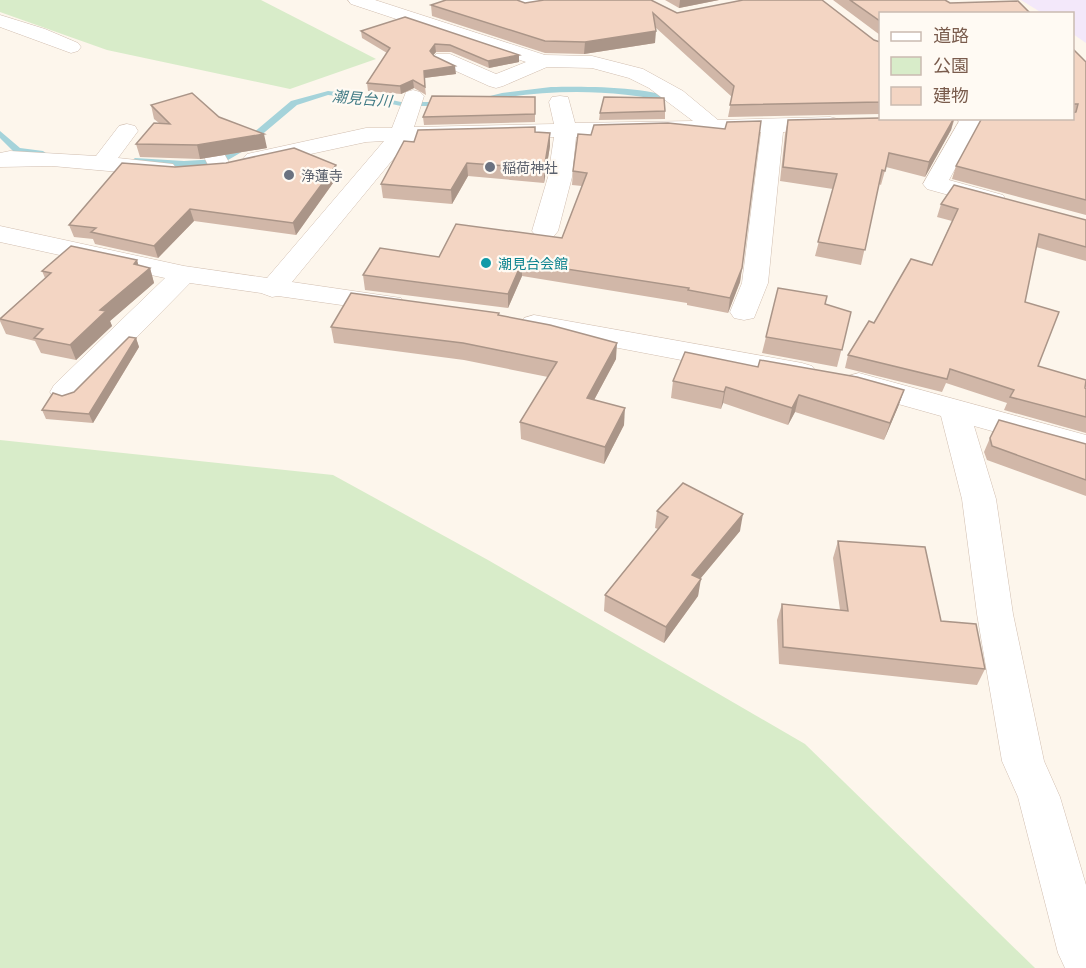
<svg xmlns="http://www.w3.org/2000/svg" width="1086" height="968" font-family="'Noto Sans','Noto Sans JP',sans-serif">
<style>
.education{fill:#f3e8fa}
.green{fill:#d8ecc9}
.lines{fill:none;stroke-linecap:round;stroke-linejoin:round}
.stream{fill:#a5d3da;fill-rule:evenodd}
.street-casing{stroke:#d1beb0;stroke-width:1}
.secondary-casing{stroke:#d6c0b0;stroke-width:1}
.street{fill:#fff;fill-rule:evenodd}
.secondary{fill:#fff;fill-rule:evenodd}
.wall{fill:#d1b7a8}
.shaded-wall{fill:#aa9588}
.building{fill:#f3d5c3;stroke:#aa9588;stroke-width:1.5}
.worship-dot{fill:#6b7280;stroke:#fffaf3;stroke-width:2}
.culture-dot{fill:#0f9aa8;stroke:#fffaf3;stroke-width:2}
.labels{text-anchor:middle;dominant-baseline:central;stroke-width:4.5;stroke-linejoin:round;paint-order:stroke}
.far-worship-label{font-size:14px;fill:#5b616d;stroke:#fffaf3;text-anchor:start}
.far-culture-label{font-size:14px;fill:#0d838f;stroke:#fffaf3;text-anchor:start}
.far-water-label{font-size:15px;font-style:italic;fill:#437c86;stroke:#fffaf3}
</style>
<rect width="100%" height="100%" fill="#fdf6ec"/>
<polygon class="education" points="1021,0 1086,0 1086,43 1073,34 1072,14 1042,13"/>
<g class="green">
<polygon points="0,0 261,0 376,59 290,89 107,50 0,12"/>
<polygon points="0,440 333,475 488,560 805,744 1035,968 0,968"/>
</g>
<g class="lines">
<g class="stream">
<path d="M551,87C582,86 654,86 679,101L675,103C609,88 545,89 478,102L474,100L502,93Z"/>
<polygon points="328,91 373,96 401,102 443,102 447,104 443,106 401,106 373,100 328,95 297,105 240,153 223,163 184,167 135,164 131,161 135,158 184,161 218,159 234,149 291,101"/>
<polygon points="0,131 20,148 43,151 47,154 43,157 14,152 0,138"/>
</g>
<defs>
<g id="street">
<polygon points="348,0 375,0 545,55 592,56 643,69 683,91 718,120 830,117 838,119 841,124 838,129 783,132 768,283 754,318 744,320 734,318 730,312 742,283 761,132 576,137 572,177 558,231 554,236 545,239 536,236 532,231 548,177 554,137 408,141 292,282 401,298 405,304 401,310 391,312 278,296 272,297 261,293 190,283 76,399 65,402 54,399 50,392 54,385 165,278 0,242 0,226 184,266 267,278 384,141 366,142 255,166 247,164 243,159 247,154 366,128 392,128 406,92 413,90 420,92 424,96 414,127 554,124 549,102 552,97 560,96 568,97 575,123 693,121 649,88 629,78 592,68 547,67 503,86 496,88 489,86 436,62 433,58 436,54 450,54 496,74 526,62 351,4"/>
<polygon points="510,0 579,0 576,4 570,5 526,12 519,10"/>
<polygon points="0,15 45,29 78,43 81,47 78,51 71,53 0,27"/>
<polygon points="961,118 979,118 981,121 949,180 1003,195 1006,200 1003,205 994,207 985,205 927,189 923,184"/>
<polygon points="127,124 135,126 138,131 118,158 173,164 177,169 173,174 165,176 52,166 0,167 0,153 10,151 96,156 119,126"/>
<polygon points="213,146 221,148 231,166 227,171 219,173 211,171 202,153 205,148"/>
<polygon points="534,315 802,363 812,366 817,373 812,380 802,383 524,330 520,324 524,318"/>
<polygon points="859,373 1086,435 1086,457 974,426 996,499 1013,614 1044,761 1060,797 1086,885 1086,968 1065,968 1058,953 1018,797 1002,761 977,614 962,499 941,416 848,390 844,383 848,376"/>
</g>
<polygon id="secondary" points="956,118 1072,118 1069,123 1061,125 970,128 962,126"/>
</defs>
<use href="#street" class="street-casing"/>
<use href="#secondary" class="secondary-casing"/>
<use href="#street" class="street"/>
<use href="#secondary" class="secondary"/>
</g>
<g class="wall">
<polygon points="665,0 719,0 679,8"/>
<polygon points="833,0 945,0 950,3 880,14 880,35"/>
<polygon points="525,3 677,13 880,42 880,114 728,117 732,97 655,27 655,43 584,54 545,53 432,16 431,5"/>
<polygon points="405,17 519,62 489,68 451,52 436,52 433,55 456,74 424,78 426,95 414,88 401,94 368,91 367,83 387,53 362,38 361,31"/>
<polygon points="1072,48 1086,62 1086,215 952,179 956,166 1072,118"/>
<polygon points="535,97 535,122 424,125 423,117"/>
<polygon points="151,105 219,117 267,148 200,159 140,157 136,144 159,123 154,119"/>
<polygon points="665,111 665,119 599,120 600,113"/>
<polygon points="880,118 955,118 951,130 925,177 886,167 881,185 879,184 861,265 815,256 833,189 780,181 785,134 788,120"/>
<polygon points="535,132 550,133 550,146 544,183 468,176 452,204 383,198 381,184 414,142"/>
<polygon points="578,134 742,268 740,282 728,313 687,305 687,303 522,276 508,308 365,290 363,275 439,257 562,238 582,186 572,185 573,171"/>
<polygon points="175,167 338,176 296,235 194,221 158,258 95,244 93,239 74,237 69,225"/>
<polygon points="941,204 1086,220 1086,261 1036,247 1025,302 1038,366 1086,389 1086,433 1004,410 1007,403 946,383 942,392 845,368 848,355 874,323 932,265 952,221 937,217"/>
<polygon points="137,260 138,265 150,268 154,283 110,321 112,326 76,360 41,353 35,341 6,334 0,321 0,318 45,278 42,271"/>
<polygon points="825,304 851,312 837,367 762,353 766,337"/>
<polygon points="499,313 499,315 616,359 594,400 624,425 604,464 521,439 520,422 548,377 464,360 334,343 331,327"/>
<polygon points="136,338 139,347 93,423 46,419 42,410 62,396 74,392"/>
<polygon points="758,367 904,390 898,407 884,440 795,412 788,425 723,403 721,409 671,398 673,381"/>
<polygon points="990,438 1086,444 1086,496 987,460 984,452"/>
<polygon points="657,511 740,531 700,579 698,596 664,643 604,611 605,595 658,529 655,528"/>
<polygon points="838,541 941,621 985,669 977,685 779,664 777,620 782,604 840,610 833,558"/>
</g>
<g class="shaded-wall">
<polygon points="680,0 719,0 679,8"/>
<polygon points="656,31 655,43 584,54 585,42"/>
<polygon points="435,44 436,52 431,58 430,51"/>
<polygon points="519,55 519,62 489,68 488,61"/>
<polygon points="455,66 456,74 424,78 424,71"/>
<polygon points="413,80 414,88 401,94 400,86"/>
<polygon points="954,118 951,130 925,177 929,162"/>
<polygon points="550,133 550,146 544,183 544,169"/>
<polygon points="264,134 267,148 200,159 197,145"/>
<polygon points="467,163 468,176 452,204 451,190"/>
<polygon points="336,165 338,176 296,235 293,223"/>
<polygon points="190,209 194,221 158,258 154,246"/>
<polygon points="137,260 141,275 150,268 154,283 110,321 112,326 76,360 70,345 100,310"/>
<polygon points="522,262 522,276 508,308 508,294"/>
<polygon points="742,268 740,282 728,313 730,298"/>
<polygon points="136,338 139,347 93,423 89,414"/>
<polygon points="617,343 616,359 586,415 587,398"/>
<polygon points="726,387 723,403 721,409 724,392"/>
<polygon points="904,390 898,407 884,440 890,423"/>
<polygon points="799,395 795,412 788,425 792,408"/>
<polygon points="625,408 624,425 604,464 605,447"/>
<polygon points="743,514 740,531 690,591 692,575"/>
<polygon points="701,579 698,596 664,643 666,627"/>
</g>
<g class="building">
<polygon points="446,0 517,0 525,3 544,0 651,0 677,13 743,0 822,0 874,40 880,42 880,102 730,105 734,86 653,13 656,31 585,42 545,41 431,5"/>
<polygon points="850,0 945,0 950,3 1018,1 1031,14 880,14 880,21"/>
<polygon points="405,17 519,55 488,61 450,45 435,44 430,51 434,56 455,66 424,71 425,87 413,80 400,86 367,83 390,48 361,31"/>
<polygon points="1072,48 1086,62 1086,200 956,166 982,118 1072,118 1072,113 1076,112 1078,104 1072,104"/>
<polygon points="192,93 219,117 264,134 197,145 136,144 154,123 170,124 151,105"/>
<polygon points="432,96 535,97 535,114 423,117"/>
<polygon points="604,97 664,98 665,111 600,113"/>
<polygon points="880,118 954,118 929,162 889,153 885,171 882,170 865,250 818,242 837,174 783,167 788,120"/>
<polygon points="761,121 742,268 730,298 688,290 689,288 522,262 508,294 363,275 380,248 439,257 456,224 562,238 587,173 573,171 578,134 591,135 594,125 668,123 725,129 727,122"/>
<polygon points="535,127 535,132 550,133 544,169 467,163 451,190 381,184 404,141 414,142 418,130"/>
<polygon points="294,148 336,165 293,223 190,209 154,246 91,232 96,228 69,225 122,163 175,167 226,163"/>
<polygon points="954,185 1086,220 1086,247 1039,234 1025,302 1059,312 1038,366 1086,380 1085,388 1086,389 1086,417 1010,397 1014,390 950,369 947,379 848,355 869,321 874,323 911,259 932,265 958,209 941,204"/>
<polygon points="71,246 137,260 134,264 150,268 100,310 106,311 70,345 34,338 43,329 0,319 51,273 42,271"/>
<polygon points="778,288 827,296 825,304 851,312 842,350 766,337"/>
<polygon points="351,293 499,313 498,315 550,325 617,343 587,398 625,408 605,447 520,422 557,362 463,343 331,327"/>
<polygon points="129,337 136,338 89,414 42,410 53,393 62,396 74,392"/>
<polygon points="685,352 758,367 760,360 857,377 904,390 890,423 799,395 792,408 726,387 724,392 673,381"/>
<polygon points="999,420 1086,444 1086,480 992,446 990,438"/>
<polygon points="683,483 743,514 692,575 701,579 666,627 605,595 668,517 657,511"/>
<polygon points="838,541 925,547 941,621 976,624 985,669 783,647 782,604 848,611"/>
</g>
<g class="worship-dot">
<circle cx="490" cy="167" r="6"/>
<circle cx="289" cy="175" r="6"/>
</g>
<circle class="culture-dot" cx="486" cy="263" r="6"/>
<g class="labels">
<g class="far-worship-label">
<text x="502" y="167">稲荷神社</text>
<text x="301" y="175">浄蓮寺</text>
</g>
<g class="far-culture-label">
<text x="498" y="263">潮見台会館</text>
</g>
<g class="far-water-label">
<text transform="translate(362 98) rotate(5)">潮見台川</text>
</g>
</g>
<rect x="879" y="12" width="195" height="108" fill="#fffaf3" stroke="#cabbb1" stroke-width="1.5"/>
<rect x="891" y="32" width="30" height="9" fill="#ffffff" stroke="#cabbb1" stroke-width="1.5"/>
<text x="933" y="42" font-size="18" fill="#7a5c4d">道路</text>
<rect x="891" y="57" width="30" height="18" fill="#d8ecc9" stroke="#cabbb1" stroke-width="1.5"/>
<text x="933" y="72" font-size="18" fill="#7a5c4d">公園</text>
<rect x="891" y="87" width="30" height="18" fill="#f3d5c3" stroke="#cabbb1" stroke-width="1.5"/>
<text x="933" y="102" font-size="18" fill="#7a5c4d">建物</text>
</svg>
